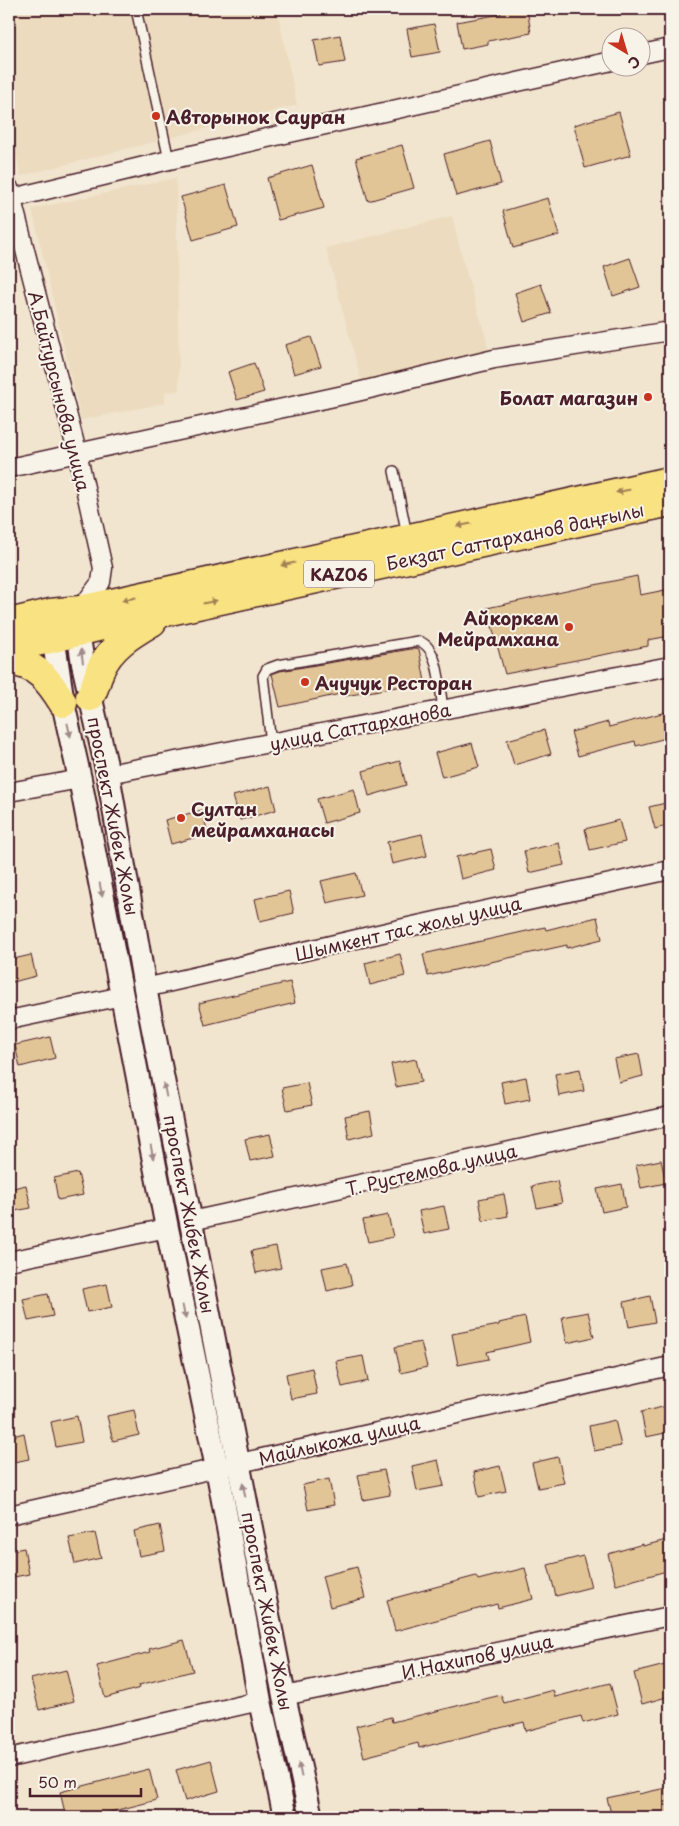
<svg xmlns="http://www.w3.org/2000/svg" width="679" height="1826" font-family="'Playpen Sans',sans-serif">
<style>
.built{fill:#ecdbbe}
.building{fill:#e2c596;stroke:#4a1f2b}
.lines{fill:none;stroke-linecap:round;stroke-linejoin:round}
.service-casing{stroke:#4a1f2b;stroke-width:12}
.minor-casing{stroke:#4a1f2b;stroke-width:21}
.tertiary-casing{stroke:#4a1f2b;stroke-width:26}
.primary-casing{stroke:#4a1f2b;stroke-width:31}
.service{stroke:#f7f3e8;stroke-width:9}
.minor{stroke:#f7f3e8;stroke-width:18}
.tertiary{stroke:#f7f3e8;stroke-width:22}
.primary{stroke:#f8e281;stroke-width:28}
.oneway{fill:#a18056}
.oneway2{fill:#a0898a}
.poi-dot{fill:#c8321e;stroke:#f7f3e8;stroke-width:2}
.labels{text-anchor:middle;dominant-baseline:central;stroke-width:4;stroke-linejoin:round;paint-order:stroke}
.shield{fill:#f7f3e8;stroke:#7e5f64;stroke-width:1}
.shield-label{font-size:16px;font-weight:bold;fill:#4a1f2b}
.poi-label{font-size:18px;font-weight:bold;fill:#4a1f2b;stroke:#f7f3e8;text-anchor:start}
.street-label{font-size:18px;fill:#4a1f2b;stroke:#f7f3e8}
</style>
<rect width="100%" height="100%" fill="#f1e5cf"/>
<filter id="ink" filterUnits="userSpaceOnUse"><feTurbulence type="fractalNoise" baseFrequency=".02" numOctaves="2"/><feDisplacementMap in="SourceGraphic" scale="10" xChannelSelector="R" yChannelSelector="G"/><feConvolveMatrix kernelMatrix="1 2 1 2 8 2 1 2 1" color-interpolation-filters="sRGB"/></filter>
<g filter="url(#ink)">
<g class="built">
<polygon points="9,9 277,9 297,105 21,176 9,121"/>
<polygon points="176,178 179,391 165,392 165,403 81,420 32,209"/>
<polygon points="452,216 463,261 486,338 489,355 362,383 326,248"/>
</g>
<g class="building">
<polygon points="510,9 527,9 531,33 488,41 488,44 462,49 457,22 501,14 500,11"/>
<polygon points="434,24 440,52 412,57 407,29"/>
<polygon points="340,35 345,62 319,66 314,40"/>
<polygon points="619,112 631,155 585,168 574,125"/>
<polygon points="490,141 501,184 456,196 444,154"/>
<polygon points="402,145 414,188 368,201 356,158"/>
<polygon points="312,165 324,208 278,220 267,178"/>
<polygon points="226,185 238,227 193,240 181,197"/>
<polygon points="548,198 559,235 513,248 503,211"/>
<polygon points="630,258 640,287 613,296 604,267"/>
<polygon points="541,284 551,313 524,322 515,293"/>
<polygon points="311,337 321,366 294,374 285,345"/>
<polygon points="254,363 264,392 237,400 228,372"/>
<polygon points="637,576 640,595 670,589 670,636 648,640 648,646 505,674 487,608"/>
<polygon points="417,648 419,649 425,682 345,696 345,693 280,707 272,674 280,671"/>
<polygon points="666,712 670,727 670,737 636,746 635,741 578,756 571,732 608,722 609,727"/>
<polygon points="544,730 551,754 514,765 507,740"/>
<polygon points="472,743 479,767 442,777 435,753"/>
<polygon points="400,761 406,785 369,796 363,771"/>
<polygon points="270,786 276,810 240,820 233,796"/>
<polygon points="354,789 360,813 324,823 317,799"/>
<polygon points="670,802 670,825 655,829 649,807"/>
<polygon points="202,810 208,834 171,844 165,820"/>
<polygon points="619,820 625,842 590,850 585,829"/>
<polygon points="422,834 427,856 392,864 387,842"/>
<polygon points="559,843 564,865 529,873 524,851"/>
<polygon points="491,849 496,870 461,879 456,857"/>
<polygon points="356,873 362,895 327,903 321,881"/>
<polygon points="289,891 294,913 260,921 255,899"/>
<polygon points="597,917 602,939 567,948 567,945 428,976 423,954 545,927 546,930"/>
<polygon points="400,954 405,976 370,985 365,963"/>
<polygon points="31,955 36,976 9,983 9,960"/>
<polygon points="290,982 295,1003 205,1025 199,1003"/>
<polygon points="50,1037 55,1058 20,1067 15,1045"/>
<polygon points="639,1054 643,1076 619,1082 614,1059"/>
<polygon points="416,1059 421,1082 396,1087 391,1064"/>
<polygon points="580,1069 584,1091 559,1096 555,1074"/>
<polygon points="526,1077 530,1099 505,1104 501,1082"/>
<polygon points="307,1083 312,1105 287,1110 282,1088"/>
<polygon points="370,1111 374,1133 349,1139 345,1116"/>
<polygon points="270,1134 275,1156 250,1161 245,1139"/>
<polygon points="661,1160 666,1183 641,1188 636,1165"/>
<polygon points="78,1173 83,1195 58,1200 54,1178"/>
<polygon points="557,1181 562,1203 537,1208 532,1186"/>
<polygon points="622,1184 626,1207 602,1212 597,1189"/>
<polygon points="26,1185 31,1208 9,1212 9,1189"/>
<polygon points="504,1194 508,1216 483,1221 479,1199"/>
<polygon points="444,1206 449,1229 424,1234 419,1211"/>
<polygon points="388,1215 393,1237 368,1242 363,1220"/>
<polygon points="276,1246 281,1268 256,1273 251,1251"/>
<polygon points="347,1263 352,1285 327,1291 322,1268"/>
<polygon points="107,1284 112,1307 87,1312 82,1289"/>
<polygon points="48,1294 53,1316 28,1321 23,1299"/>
<polygon points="650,1296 655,1322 629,1327 624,1302"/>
<polygon points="588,1312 594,1337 567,1343 562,1317"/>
<polygon points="525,1317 530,1342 487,1352 489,1359 458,1365 452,1334 499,1325 499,1323"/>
<polygon points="421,1342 427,1367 401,1373 395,1347"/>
<polygon points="363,1356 368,1381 342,1387 336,1361"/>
<polygon points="312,1368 317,1394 291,1399 286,1374"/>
<polygon points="667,1406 670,1421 670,1432 646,1437 641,1412"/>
<polygon points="134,1410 139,1435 113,1441 107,1416"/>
<polygon points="77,1416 82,1442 56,1447 51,1422"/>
<polygon points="615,1420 621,1446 594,1451 589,1426"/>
<polygon points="24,1433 29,1459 9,1463 9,1437"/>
<polygon points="558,1457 564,1483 538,1488 532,1463"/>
<polygon points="438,1460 444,1486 417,1491 412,1466"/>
<polygon points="500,1466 506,1491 479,1497 474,1472"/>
<polygon points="384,1470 390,1495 363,1500 358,1475"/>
<polygon points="329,1479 334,1505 308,1510 303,1485"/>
<polygon points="160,1525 165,1551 139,1556 134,1531"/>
<polygon points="95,1533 101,1558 75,1564 69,1538"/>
<polygon points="670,1539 670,1570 616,1585 608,1554 643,1544 643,1546"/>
<polygon points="24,1548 29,1574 9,1578 9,1551"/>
<polygon points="583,1556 591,1587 556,1596 548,1565"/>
<polygon points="357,1567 365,1598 330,1607 322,1576"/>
<polygon points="525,1568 533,1599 498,1608 497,1604 395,1631 387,1600 476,1576 478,1580"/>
<polygon points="184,1640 193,1671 139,1685 140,1688 105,1698 97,1666 150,1652 149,1649"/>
<polygon points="669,1664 670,1670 670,1696 642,1704 634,1673"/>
<polygon points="66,1670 74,1701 39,1710 31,1679"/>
<polygon points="610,1683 618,1714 583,1723 581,1716 526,1731 524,1722 419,1748 418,1743 364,1757 356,1726 391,1717 392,1722 501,1695 504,1703 553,1690 555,1697"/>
<polygon points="211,1760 219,1791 185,1801 176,1770"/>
<polygon points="149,1769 157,1800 91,1817 66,1817 60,1792"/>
<polygon points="670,1787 670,1816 663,1817 612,1817 607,1798 638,1791 639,1794"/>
</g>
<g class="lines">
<defs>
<g id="service">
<polyline points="136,9 169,160"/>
<polyline points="394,471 407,535"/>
<path d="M271,743L263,676L267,669L278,665L418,641C440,646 440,692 443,710"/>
</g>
<g id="minor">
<polyline points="642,54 670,48"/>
<polyline points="9,188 77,452 103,568 101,582 80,610"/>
<polyline points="9,199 169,160 612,61"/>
<polyline points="9,468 357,392 494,359 670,331"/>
<polyline points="108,774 670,666"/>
<polyline points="9,792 80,779"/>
<polyline points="145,988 404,928 670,870"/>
<polyline points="9,1020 122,996"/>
<polyline points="191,1221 670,1116"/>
<polyline points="9,1261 167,1228"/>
<polyline points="9,1515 670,1366"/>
<polyline points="284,1696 670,1616"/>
<polyline points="9,1758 260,1701"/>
</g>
<g id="tertiary">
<polyline points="79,616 78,631 83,664 108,774 145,988 284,1696 311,1817"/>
<polyline points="51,622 63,703 80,779 167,1228 217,1468 260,1701 285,1817"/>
</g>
<g id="primary">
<polyline points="9,623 50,613 80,610 670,481"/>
<polyline points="9,648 54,638 110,624 670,502"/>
<path d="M9,662C36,662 50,682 63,703"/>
<path d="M90,697C95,688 97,679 100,670C111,646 130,635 152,622"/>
</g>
</defs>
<use href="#service" class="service-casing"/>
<use href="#minor" class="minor-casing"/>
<use href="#tertiary" class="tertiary-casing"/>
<use href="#primary" class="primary-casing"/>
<use href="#service" class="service"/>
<use href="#minor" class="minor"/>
<use href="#tertiary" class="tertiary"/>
<use href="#primary" class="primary"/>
</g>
<defs><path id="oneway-solid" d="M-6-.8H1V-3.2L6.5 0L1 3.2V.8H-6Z" transform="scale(1.25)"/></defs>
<g class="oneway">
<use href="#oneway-solid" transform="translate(623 491) rotate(168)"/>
<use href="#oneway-solid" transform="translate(464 525) rotate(168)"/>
<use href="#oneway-solid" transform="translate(288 564) rotate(168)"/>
<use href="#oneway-solid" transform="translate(129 599) rotate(168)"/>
<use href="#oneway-solid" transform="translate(210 602) rotate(-12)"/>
</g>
<g class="oneway2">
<use href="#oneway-solid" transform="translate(82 656) rotate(-98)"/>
<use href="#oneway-solid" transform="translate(69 730) rotate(77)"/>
<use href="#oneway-solid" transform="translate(101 890) rotate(79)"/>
<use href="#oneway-solid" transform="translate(165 1090) rotate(-101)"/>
<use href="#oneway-solid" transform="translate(152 1152) rotate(79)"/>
<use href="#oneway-solid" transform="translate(184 1312) rotate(78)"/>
<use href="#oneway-solid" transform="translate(244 1490) rotate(-101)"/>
<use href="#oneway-solid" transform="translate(300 1770) rotate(-102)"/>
</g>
</g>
<g class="poi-dot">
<circle cx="156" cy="116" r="5"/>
<circle cx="648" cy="397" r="5"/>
<circle cx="569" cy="627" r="5"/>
<circle cx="305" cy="682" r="5"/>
<circle cx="181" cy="818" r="5"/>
</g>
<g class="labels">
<rect class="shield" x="304" y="560.5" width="70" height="27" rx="4"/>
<g class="shield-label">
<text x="339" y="574">KАZ06</text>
</g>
<g class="poi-label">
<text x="166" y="116">Авторынок Сауран</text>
<text x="638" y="397" text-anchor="end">Болат магазин</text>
<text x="559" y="617" text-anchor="end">Айкоркем<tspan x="559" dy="21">Мейрамхана</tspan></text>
<text x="315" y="682">Ачучук Ресторан</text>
<text x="191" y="808">Султан<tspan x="191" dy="21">мейрамханасы</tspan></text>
</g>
<g class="street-label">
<text transform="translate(60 391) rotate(76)">А.Байтурсынова улица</text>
<text transform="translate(515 536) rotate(-12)">Бекзат Саттарханов даңғылы</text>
<text transform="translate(360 726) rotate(-11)">улица Саттарханова</text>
<text transform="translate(114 816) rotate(79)">проспект Жибек Жолы</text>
<text transform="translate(408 928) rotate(-13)">Шымкент тас жолы улица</text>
<text transform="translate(431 1169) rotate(-13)">Т. Рустемова улица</text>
<text transform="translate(190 1214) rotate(79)">проспект Жибек Жолы</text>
<text transform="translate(339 1440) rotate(-13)">Майлыкожа улица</text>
<text transform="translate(268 1611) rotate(79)">проспект Жибек Жолы</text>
<text transform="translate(477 1656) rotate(-12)">И.Нахипов улица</text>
</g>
</g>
<rect width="679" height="1826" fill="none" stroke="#f7f3e8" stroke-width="30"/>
<rect x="15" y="15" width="649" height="1796" fill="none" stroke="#4a1f2b" stroke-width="2" filter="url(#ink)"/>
<g transform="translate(626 52) rotate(142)"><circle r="24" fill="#f7f3e8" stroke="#b29e9c"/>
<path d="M0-4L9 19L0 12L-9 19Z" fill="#c8321e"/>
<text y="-8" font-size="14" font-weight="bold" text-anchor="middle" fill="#4a1f2b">С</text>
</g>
<path d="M30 1788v8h111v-8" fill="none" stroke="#4a1f2b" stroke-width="2.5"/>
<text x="38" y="1788" font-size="15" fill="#4a1f2b" stroke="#f7f3e8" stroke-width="4" paint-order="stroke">50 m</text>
</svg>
